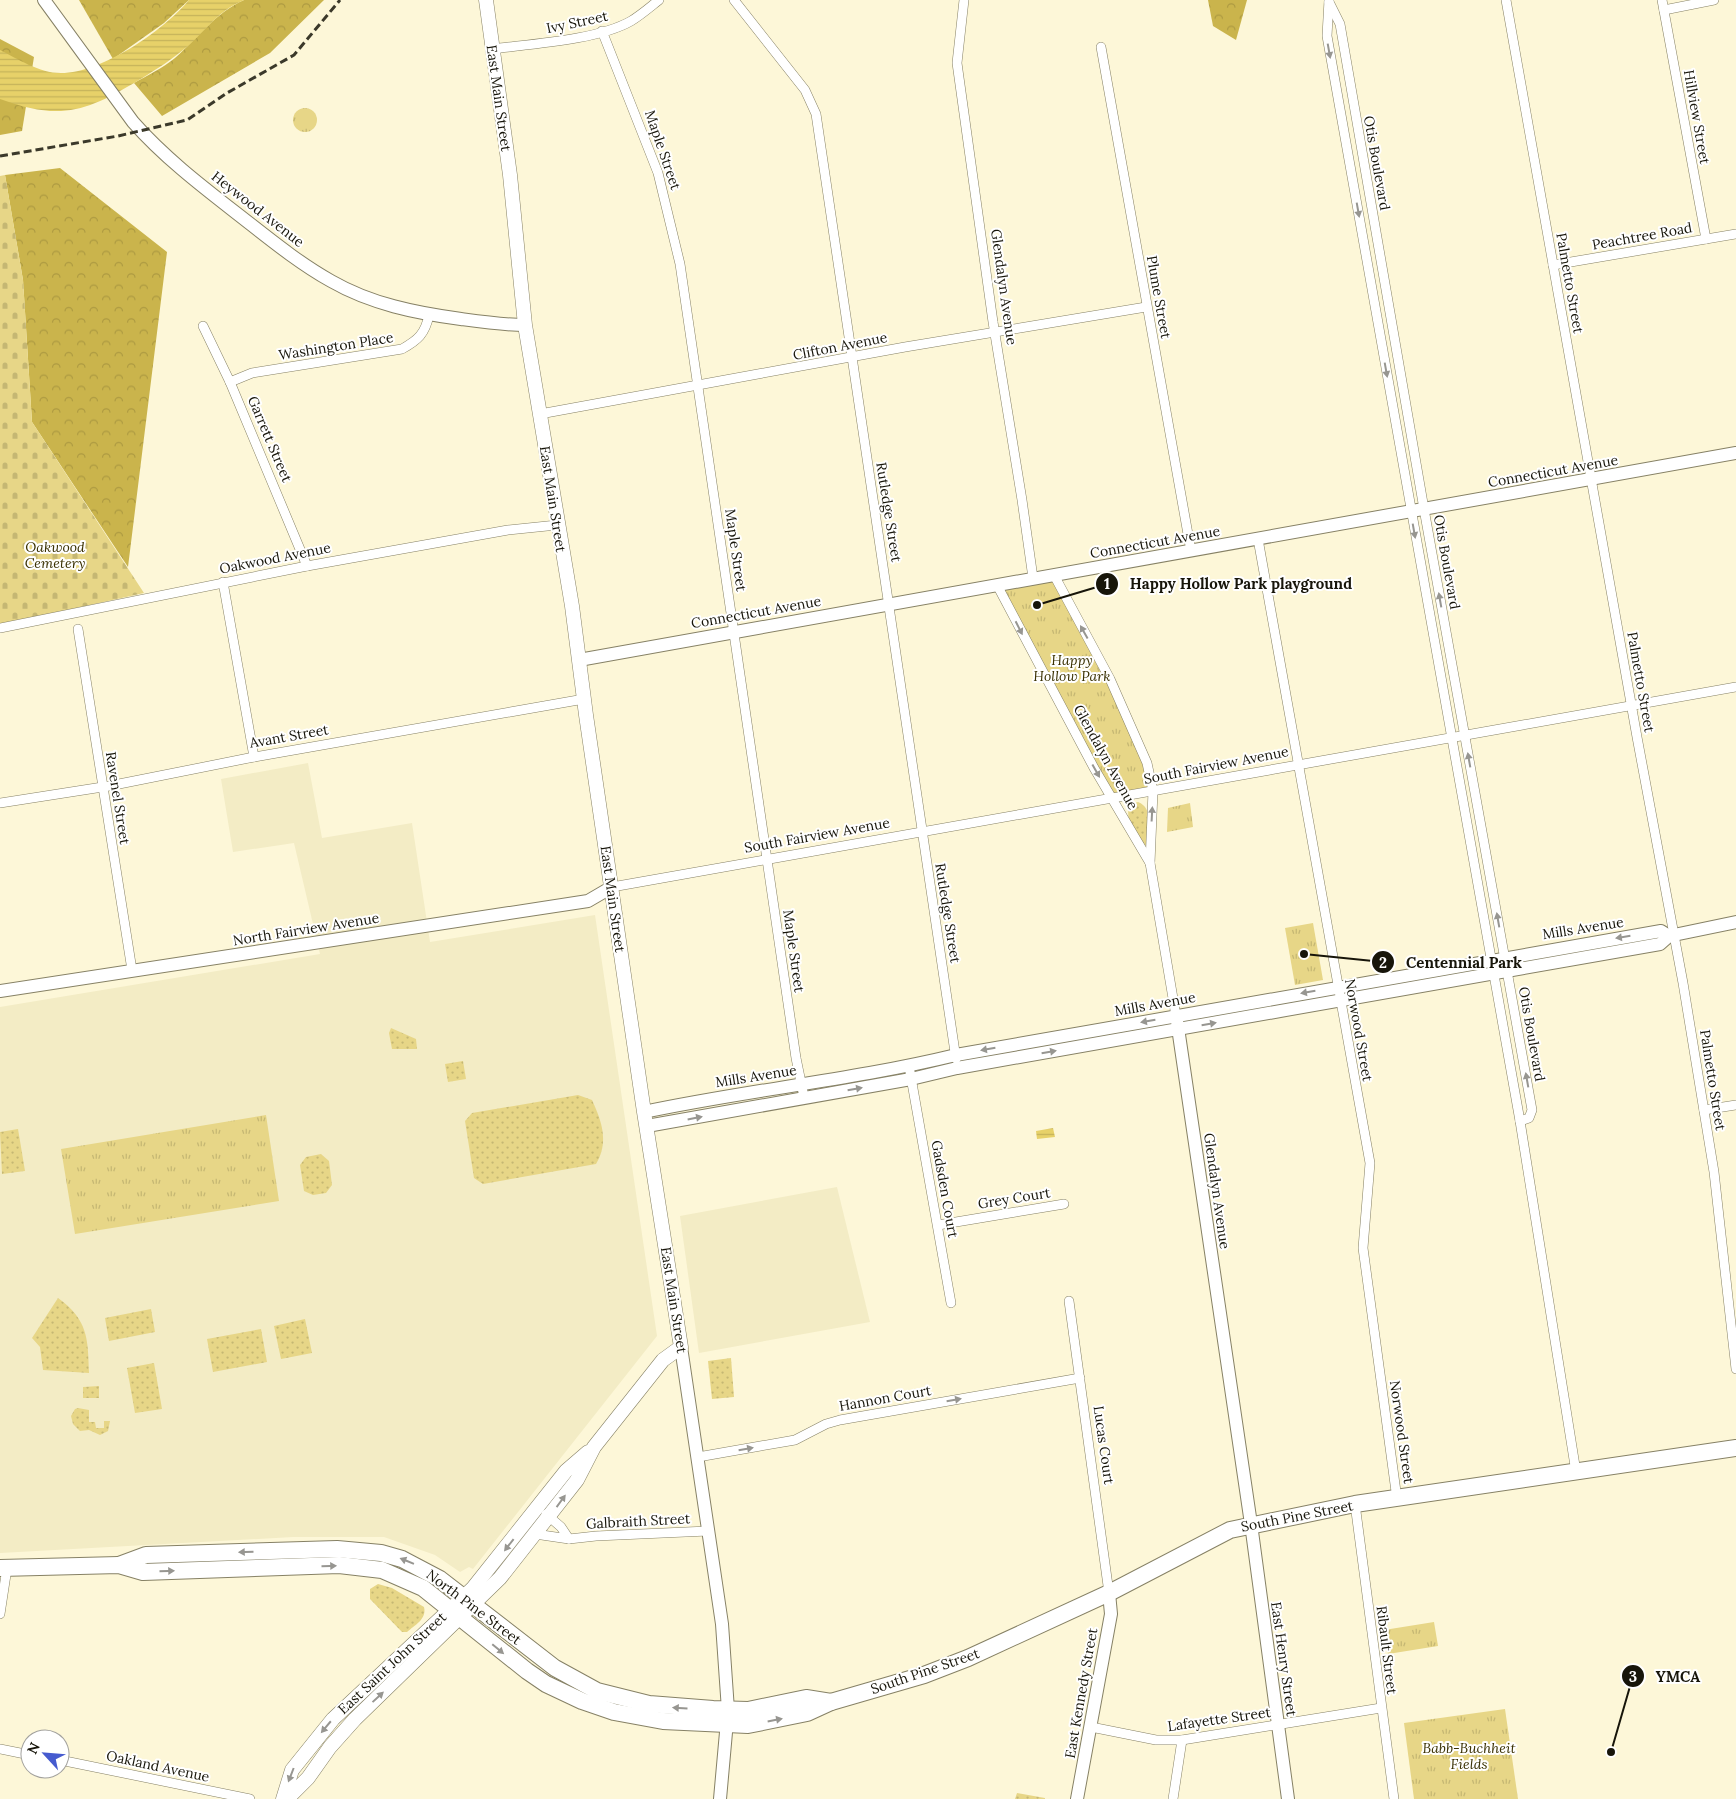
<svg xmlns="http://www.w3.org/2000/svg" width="1736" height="1799" font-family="Lora,serif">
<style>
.built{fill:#f3ecc5}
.grass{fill:url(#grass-dots)}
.forest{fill:url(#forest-crowns)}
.cemetery{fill:url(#cemetery-stones)}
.park{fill:url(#park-tufts)}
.water{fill:url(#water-rules)}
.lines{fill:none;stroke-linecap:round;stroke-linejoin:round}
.street-casing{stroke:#868165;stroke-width:10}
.secondary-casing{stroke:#868165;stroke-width:14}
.primary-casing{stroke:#868165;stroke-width:15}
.highway-casing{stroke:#868165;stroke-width:18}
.street{stroke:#fff;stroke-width:9}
.secondary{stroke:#fff;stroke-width:12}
.primary{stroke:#fff;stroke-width:14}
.highway{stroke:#fff;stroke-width:16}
.rail{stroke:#3b392a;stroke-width:3;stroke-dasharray:8 4;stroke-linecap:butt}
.oneway{fill:#979691}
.labels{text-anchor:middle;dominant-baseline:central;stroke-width:4;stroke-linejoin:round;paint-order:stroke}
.street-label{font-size:14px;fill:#17150a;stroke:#fff}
.park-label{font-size:14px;font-style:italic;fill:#3a3103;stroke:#fff}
.leader{fill:none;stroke:#17150a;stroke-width:2}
.callout-dot{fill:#17150a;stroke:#fff;stroke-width:2}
.mark-label{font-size:15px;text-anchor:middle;font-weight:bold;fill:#fff}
.callout-label{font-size:15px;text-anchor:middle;font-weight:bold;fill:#17150a;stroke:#fff;stroke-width:4;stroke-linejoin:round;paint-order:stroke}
</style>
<defs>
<pattern id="grass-dots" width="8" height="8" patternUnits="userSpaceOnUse" patternTransform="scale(1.25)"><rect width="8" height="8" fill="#e7d687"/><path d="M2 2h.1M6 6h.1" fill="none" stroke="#c5b773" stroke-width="1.8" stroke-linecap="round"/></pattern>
<pattern id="forest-crowns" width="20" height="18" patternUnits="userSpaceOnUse" patternTransform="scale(1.25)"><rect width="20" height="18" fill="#cab44c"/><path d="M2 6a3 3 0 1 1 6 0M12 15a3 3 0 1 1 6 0" fill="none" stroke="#ad9a41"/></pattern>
<pattern id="cemetery-stones" width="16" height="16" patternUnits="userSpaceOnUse" patternTransform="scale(1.25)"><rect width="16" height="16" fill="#e7d687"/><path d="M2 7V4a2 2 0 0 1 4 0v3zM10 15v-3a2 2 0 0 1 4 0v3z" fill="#c5b773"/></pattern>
<pattern id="park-tufts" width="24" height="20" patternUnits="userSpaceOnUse" patternTransform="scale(1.25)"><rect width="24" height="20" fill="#e7d687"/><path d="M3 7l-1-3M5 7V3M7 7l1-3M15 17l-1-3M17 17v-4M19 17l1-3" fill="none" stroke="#c5b773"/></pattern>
<pattern id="water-rules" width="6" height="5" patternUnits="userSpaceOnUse" patternTransform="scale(1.25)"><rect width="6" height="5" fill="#e7d169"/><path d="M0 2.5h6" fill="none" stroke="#c5b35a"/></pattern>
</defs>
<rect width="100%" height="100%" fill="#fdf7d8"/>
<g class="built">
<polygon points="308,763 322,838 412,823 430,942 595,915 657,1336 473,1569 469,1567 460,1572 435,1555 384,1537 293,1537 0,1553 0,1007 320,954 294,843 233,852 221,779"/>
<polygon points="837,1187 870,1322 699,1353 680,1216"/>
</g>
<g class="grass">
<path d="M1138,802C1154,808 1148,829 1147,844L1144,846C1137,833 1122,818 1131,804Z"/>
<polygon points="391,1028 416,1039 417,1049 392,1049 389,1033"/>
<polygon points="463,1061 466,1079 448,1082 445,1064"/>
<path d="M578,1095L592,1100C602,1122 609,1142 596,1164L483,1184L474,1178L465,1121L472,1113Z"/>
<polygon points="18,1129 25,1171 2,1174 0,1132"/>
<polygon points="321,1154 329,1161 332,1185 326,1193 313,1195 304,1191 300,1165 306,1157"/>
<path d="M58,1298C88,1320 88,1338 89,1373L43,1370L40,1347L32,1338Z"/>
<polygon points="151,1309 155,1332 109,1341 105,1318"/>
<polygon points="305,1319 312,1353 281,1359 274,1326"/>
<polygon points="261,1329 267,1362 213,1372 207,1339"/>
<polygon points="731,1358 734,1397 712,1399 708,1361"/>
<polygon points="154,1363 162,1409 135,1413 127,1368"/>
<polygon points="99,1386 99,1398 83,1398 83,1387"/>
<polygon points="78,1408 89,1410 89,1422 95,1422 96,1428 104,1428 104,1421 110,1421 108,1431 100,1435 89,1430 80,1431 73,1424 71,1416 75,1409"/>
<path d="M378,1584L392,1588L424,1607C427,1619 415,1625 407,1632H402L370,1599V1589Z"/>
<polygon points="1017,1793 1045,1798 1045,1799 1015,1799"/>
</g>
<g class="forest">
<polygon points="79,0 189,0 164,23 113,59"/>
<path d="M244,0H324L270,53L162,116L134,83C148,75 163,68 175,58C198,38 215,13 244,0Z"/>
<polygon points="1208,0 1247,0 1236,40 1213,26"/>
<polygon points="0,39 34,57 22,131 0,135"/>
<polygon points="60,168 167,252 128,567 32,422 23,280 5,175"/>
</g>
<polygon class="cemetery" points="5,175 23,280 32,422 144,593 0,625 0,176"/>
<g class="park">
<circle cx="305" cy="120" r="12"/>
<polygon points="1054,575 1110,679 1153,791 1112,798 997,585"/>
<polygon points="1190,803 1193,827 1167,832 1168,808"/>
<polygon points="1313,923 1323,980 1295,985 1285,928"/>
<polygon points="266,1115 279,1201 75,1234 61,1149"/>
<polygon points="1434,1622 1438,1646 1388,1654 1384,1630"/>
<polygon points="1505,1709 1518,1799 1414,1799 1404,1723"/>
</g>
<g class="water">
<path d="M189,0H244C218,11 208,28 189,45C173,59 157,69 139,80C86,112 60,121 0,99V50C18,59 39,73 61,73C102,73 163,31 189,0Z"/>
<polygon points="1053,1128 1055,1137 1037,1139 1036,1131"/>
</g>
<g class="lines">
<defs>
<g id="street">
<polyline points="734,0 805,90 816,114 956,1059"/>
<polyline points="964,0 957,63 993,322 1022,500 1033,578"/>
<polyline points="1329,0 1327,36 1520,1121 1576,1472"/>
<polyline points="1506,0 1637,737 1683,983 1714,1172 1736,1369"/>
<polyline points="1662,0 1706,239"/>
<polyline points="1329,2 1340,24 1424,509 1532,1110 1529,1118 1520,1121"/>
<polyline points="1664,10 1714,0"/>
<polyline points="602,31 658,173 680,264 796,1058 804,1097"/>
<polyline points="1101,47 1191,551"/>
<path d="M492,49C531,44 598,40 631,21C641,15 650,7 659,0"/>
<polyline points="1553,265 1736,234"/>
<polyline points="203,326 230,382 307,566"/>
<path d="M230,382L252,373L402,349C418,340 425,334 429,315"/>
<polyline points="540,414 905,347 1146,307"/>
<polyline points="1258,539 1370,1163 1363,1248 1397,1499"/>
<polyline points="1054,575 1110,679 1147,763 1153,791 1150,863 1176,1016"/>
<polyline points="223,582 254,757"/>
<polyline points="997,585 1094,768 1150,863"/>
<polyline points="0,628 307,566 508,530 557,525"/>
<polyline points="78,629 132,970"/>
<polyline points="0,803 109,786 254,757 584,699"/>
<polyline points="612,887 1736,687"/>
<polyline points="909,1066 951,1303"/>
<polyline points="1704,1110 1736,1105"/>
<polyline points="938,1225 1064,1204"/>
<polyline points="1069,1301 1109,1593"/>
<polyline points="698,1457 795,1440 826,1424 840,1420 1080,1378"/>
<polyline points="1355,1504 1394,1799"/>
<polyline points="546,1514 561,1527 569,1539"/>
<polyline points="535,1534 569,1539 596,1536 708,1531"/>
<polyline points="0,1614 7,1568"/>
<polyline points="1091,1727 1156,1740 1182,1740 1381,1708"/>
<polyline points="0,1749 30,1755"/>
<polyline points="60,1760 250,1799"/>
<polyline points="1173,1799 1182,1740"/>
</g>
<g id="secondary">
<path d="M44,0L133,122C163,156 199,184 235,212C266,236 297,262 331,281C371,304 416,313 461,319C483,322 504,325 525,325"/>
<polyline points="579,660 1736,453"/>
<polyline points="0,991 588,901 612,887"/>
<polyline points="1177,1021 1251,1524 1288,1799"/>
<path d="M644,1112C747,1090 853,1080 956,1055L1661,931L1669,936"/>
<polyline points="647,1126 911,1079 957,1068 1660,944 1669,936 1736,922"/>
<polyline points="681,1347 722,1624 728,1710 720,1799"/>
<polyline points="1077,1799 1111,1614 1109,1593"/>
</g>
<g id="primary">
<polyline points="283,1799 292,1770 333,1719 473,1588 566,1471 588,1452"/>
<polyline points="287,1799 308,1778 330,1747 355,1719 500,1578 577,1480 594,1447 663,1360 681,1347 644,1112 586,715 572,606 525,325 510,175 486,0"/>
</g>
<g id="highway">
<polyline points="119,1565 146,1555 337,1549 381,1553 402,1559 440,1579 555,1668 597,1691 649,1704 713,1709 748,1710 806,1698 831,1702"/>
<polyline points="0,1568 119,1565 143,1572 339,1565 382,1570 423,1588 527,1671 546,1684 582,1701 614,1712 663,1721 748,1725 807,1713 831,1702 924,1675 968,1658 1109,1593 1230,1530 1355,1504 1736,1448"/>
</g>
</defs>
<use href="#street" class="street-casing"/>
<use href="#secondary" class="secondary-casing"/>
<use href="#primary" class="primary-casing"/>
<use href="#highway" class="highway-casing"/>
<use href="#street" class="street"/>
<use href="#secondary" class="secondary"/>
<use href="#primary" class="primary"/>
<use href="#highway" class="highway"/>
<polyline class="rail" points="0,156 118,136 187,120 227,93 294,55 340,0"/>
</g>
<defs><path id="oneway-solid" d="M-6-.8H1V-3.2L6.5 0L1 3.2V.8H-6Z" transform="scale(1.25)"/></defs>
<g class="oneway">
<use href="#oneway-solid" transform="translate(1329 51) rotate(80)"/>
<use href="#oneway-solid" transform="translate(1358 210) rotate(80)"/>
<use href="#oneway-solid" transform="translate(1386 370) rotate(80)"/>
<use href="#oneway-solid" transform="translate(1414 531) rotate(80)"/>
<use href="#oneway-solid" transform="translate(1440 600) rotate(-100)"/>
<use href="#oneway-solid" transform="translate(1019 628) rotate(63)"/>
<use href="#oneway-solid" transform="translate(1084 632) rotate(-119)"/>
<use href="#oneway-solid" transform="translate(1469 760) rotate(-100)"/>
<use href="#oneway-solid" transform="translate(1096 771) rotate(61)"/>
<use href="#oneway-solid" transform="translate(1152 814) rotate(-87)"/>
<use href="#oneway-solid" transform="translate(1498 920) rotate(-100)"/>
<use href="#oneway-solid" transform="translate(1623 937) rotate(171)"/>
<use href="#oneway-solid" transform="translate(1308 992) rotate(170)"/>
<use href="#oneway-solid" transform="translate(1148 1021) rotate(170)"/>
<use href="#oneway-solid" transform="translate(1209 1024) rotate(-10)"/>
<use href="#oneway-solid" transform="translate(988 1049) rotate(170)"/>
<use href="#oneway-solid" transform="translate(1049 1052) rotate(-10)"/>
<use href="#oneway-solid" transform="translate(1527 1080) rotate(-100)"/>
<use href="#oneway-solid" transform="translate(855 1089) rotate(-10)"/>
<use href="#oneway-solid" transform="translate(695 1118) rotate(-11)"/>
<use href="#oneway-solid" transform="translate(954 1400) rotate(-10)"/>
<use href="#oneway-solid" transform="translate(746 1449) rotate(-10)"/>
<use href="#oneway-solid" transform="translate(561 1501) rotate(-54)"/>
<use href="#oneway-solid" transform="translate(509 1545) rotate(128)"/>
<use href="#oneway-solid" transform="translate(246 1552) rotate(178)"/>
<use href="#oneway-solid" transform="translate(407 1561) rotate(-158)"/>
<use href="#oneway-solid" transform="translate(329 1566) rotate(-2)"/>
<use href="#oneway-solid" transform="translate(167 1571) rotate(-2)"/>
<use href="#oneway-solid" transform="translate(498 1649) rotate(40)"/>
<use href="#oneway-solid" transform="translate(378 1697) rotate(-43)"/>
<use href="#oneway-solid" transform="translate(680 1708) rotate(-177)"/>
<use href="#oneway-solid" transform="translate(775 1720) rotate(-11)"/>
<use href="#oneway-solid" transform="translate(326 1727) rotate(130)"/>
<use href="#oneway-solid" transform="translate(291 1775) rotate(111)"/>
</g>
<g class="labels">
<g class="street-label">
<text transform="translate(577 22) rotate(-12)">Ivy Street</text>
<text transform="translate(499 98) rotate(82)">East Main Street</text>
<text transform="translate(1697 117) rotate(80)">Hillview Street</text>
<text transform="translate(663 150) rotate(71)">Maple Street</text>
<text transform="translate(1377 163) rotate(80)">Otis Boulevard</text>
<text transform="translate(258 209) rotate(38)">Heywood Avenue</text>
<text transform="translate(1642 236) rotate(-10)">Peachtree Road</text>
<text transform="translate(1570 283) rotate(80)">Palmetto Street</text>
<text transform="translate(1004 287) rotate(82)">Glendalyn Avenue</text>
<text transform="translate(1159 297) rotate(80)">Plume Street</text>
<text transform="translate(336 346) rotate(-9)">Washington Place</text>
<text transform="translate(840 346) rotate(-11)">Clifton Avenue</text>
<text transform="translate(270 439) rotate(67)">Garrett Street</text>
<text transform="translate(1553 471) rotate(-10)">Connecticut Avenue</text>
<text transform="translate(553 499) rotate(81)">East Main Street</text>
<text transform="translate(889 512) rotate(81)">Rutledge Street</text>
<text transform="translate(1155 542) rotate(-10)">Connecticut Avenue</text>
<text transform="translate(736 550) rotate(82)">Maple Street</text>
<text transform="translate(275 558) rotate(-11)">Oakwood Avenue</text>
<text transform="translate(1447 562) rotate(80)">Otis Boulevard</text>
<text transform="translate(756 612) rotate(-10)">Connecticut Avenue</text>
<text transform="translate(1641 682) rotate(80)">Palmetto Street</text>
<text transform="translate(289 736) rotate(-10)">Avant Street</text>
<text transform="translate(1106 757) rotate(61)">Glendalyn Avenue</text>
<text transform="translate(1216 765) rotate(-11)">South Fairview Avenue</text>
<text transform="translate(118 798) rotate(81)">Ravenel Street</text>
<text transform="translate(817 835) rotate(-10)">South Fairview Avenue</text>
<text transform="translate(613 899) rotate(82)">East Main Street</text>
<text transform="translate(948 913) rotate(81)">Rutledge Street</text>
<text transform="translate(1583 928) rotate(-9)">Mills Avenue</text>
<text transform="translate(306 929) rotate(-9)">North Fairview Avenue</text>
<text transform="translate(794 951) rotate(82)">Maple Street</text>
<text transform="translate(1155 1004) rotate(-10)">Mills Avenue</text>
<text transform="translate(1359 1030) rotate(80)">Norwood Street</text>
<text transform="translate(1532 1034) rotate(80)">Otis Boulevard</text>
<text transform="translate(756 1076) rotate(-9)">Mills Avenue</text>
<text transform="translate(1713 1080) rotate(81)">Palmetto Street</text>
<text transform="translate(945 1189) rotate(80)">Gadsden Court</text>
<text transform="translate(1217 1191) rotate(82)">Glendalyn Avenue</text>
<text transform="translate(1014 1198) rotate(-9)">Grey Court</text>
<text transform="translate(674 1300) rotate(81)">East Main Street</text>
<text transform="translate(885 1398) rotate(-10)">Hannon Court</text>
<text transform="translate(1402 1432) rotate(82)">Norwood Street</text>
<text transform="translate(1104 1445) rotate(82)">Lucas Court</text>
<text transform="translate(1297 1516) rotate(-11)">South Pine Street</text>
<text transform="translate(638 1521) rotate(-3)">Galbraith Street</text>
<text transform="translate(474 1607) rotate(37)">North Pine Street</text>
<text transform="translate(1387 1650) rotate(83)">Ribault Street</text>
<text transform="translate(1284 1659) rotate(82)">East Henry Street</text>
<text transform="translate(392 1663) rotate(-43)">East Saint John Street</text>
<text transform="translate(925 1671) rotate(-19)">South Pine Street</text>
<text transform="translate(1081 1693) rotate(-80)">East Kennedy Street</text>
<text transform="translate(1219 1719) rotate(-8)">Lafayette Street</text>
<text transform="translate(158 1766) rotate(12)">Oakland Avenue</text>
</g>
<g class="park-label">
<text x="55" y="547">Oakwood<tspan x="55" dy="16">Cemetery</tspan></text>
<text x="1072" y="660">Happy<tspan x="1072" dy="16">Hollow Park</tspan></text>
<text x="1469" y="1748">Babb-Buchheit<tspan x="1469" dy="16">Fields</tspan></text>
</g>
</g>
<path class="leader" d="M1037 605L1107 584M1304 954L1383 962M1611 1752L1633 1676"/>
<g class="callout-dot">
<circle cx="1037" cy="605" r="5"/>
<circle cx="1304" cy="954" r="5"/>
<circle cx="1611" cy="1752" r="5"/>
<circle cx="1107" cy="584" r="12"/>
<circle cx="1383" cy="962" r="12"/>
<circle cx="1633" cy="1676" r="12"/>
</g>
<g class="mark-label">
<text x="1107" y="589">1</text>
<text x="1383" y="968">2</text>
<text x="1633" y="1682">3</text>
</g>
<g class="callout-label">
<text x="1241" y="589">Happy Hollow Park playground</text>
<text x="1464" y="968">Centennial Park</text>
<text x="1678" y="1682">YMCA</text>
</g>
<g transform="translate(45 1754) rotate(296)"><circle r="24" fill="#ffffff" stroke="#a2a19d"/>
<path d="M0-4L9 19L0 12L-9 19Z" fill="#465bcf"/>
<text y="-8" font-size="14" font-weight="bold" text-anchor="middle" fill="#17150a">N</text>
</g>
</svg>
